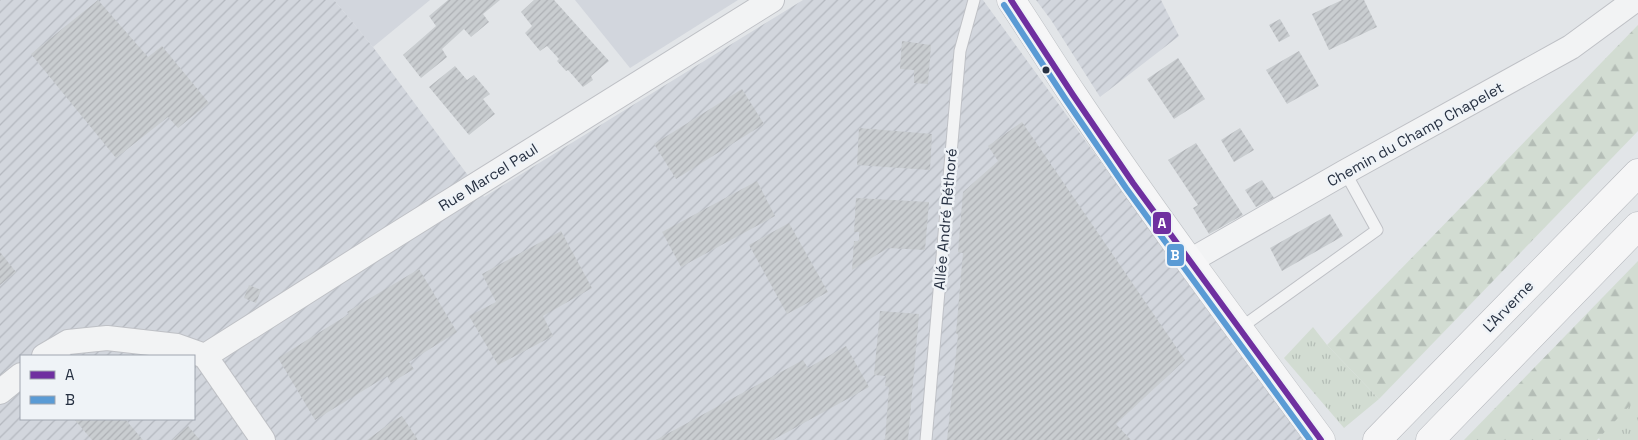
<svg xmlns="http://www.w3.org/2000/svg" width="1638" height="440" font-family="'Space Grotesk',sans-serif">
<style>
.built{fill:#d2d6dd}
.industrial{fill:url(#industrial-furrows);fill-rule:evenodd}
.grass{fill:url(#grass-tufts)}
.forest{fill:url(#forest-firs)}
.building{fill:url(#building-hatch)}
.lines{fill:none;stroke-linecap:round;stroke-linejoin:round}
.lane-casing{stroke:#bfc1c6;stroke-width:13}
.street-casing{stroke:#bfc1c6;stroke-width:26}
.primary-casing{stroke:#bec1c5;stroke-width:29}
.highway-casing{stroke:#b4b7bc;stroke-width:29}
.lane{stroke:#f2f3f4;stroke-width:11}
.street{stroke:#f2f3f4;stroke-width:24}
.primary{stroke:#f6f6f7;stroke-width:28}
.highway{stroke:#f6f6f7;stroke-width:28}
.bus-1-casing{stroke:#eff3f7;stroke-width:10}
.bus-2-casing{stroke:#eff3f7;stroke-width:10}
.bus-1{stroke:#6f2fa0;stroke-width:6}
.bus-2{stroke:#5a9bd5;stroke-width:6}
.bus-dot{fill:#273142;stroke:#eff3f7;stroke-width:2}
.labels{text-anchor:middle;dominant-baseline:central;stroke-width:5;stroke-linejoin:round;paint-order:stroke}
.street-label{font-size:15px;fill:#273142;stroke:#eff3f7}
.line-badge{stroke:#eff3f7;stroke-width:2}
.badge-label{font-size:14px;text-anchor:middle;font-weight:bold;fill:#fff}
</style>
<defs>
<pattern id="industrial-furrows" width="10" height="10" patternUnits="userSpaceOnUse" patternTransform="scale(1.25)"><rect width="10" height="10" fill="#d2d6dd"/><path d="M-1 1l2-2M0 10L10 0M9 11l2-2" fill="none" stroke="#b4b8bf"/></pattern>
<pattern id="grass-tufts" width="24" height="20" patternUnits="userSpaceOnUse" patternTransform="scale(1.25)"><rect width="24" height="20" fill="#d2dcd2"/><path d="M3 7l-1-3M5 7V3M7 7l1-3M15 17l-1-3M17 17v-4M19 17l1-3" fill="none" stroke="#b4bdb6"/></pattern>
<pattern id="forest-firs" width="22" height="20" patternUnits="userSpaceOnUse" patternTransform="scale(1.25)"><rect width="22" height="20" fill="#d2dcd2"/><path d="M5 1l3.5 6h-7zM16 11l3.5 6h-7z" fill="#b4bdb6"/></pattern>
<pattern id="building-hatch" width="6" height="6" patternUnits="userSpaceOnUse" patternTransform="scale(1.25)"><rect width="6" height="6" fill="#c9cdd0"/><path d="M-1 1l2-2M0 6l6-6M5 7l2-2" fill="none" stroke="#adb0b4"/></pattern>
</defs>
<rect width="100%" height="100%" fill="#e2e5e8"/>
<g class="built">
<polygon points="334,0 430,0 373,47"/>
<polygon points="575,0 738,0 630,68"/>
</g>
<g class="industrial">
<path d="M0,0H334L373,47L484,197L803,0H983L1303,440H0ZM21,356H194V419H21Z"/>
<polygon points="1036,0 1161,0 1179,36 1100,97 1051,20"/>
</g>
<g class="grass">
<polygon points="1313,327 1327,345 1379,399 1344,428 1284,358"/>
<polygon points="1638,370 1638,440 1600,440 1599,438"/>
</g>
<g class="forest">
<polygon points="1638,25 1638,131 1379,399 1327,345"/>
<polygon points="1638,261 1638,397 1599,438 1597,440 1464,440"/>
</g>
<g class="building">
<polygon points="98,0 148,57 162,46 209,103 178,128 168,117 116,158 31,54"/>
<polygon points="448,0 500,0 483,14 489,22 471,37 464,29 442,49 447,57 421,78 403,55 436,26 429,16"/>
<polygon points="534,0 554,0 609,61 591,76 593,80 583,87 568,70 566,71 557,61 559,59 547,46 540,51 525,33 532,26 521,12"/>
<polygon points="1342,0 1364,0 1377,27 1329,50 1312,14"/>
<polygon points="1280,19 1290,36 1279,42 1269,25"/>
<polygon points="902,41 931,45 928,84 914,83 914,70 900,69"/>
<polygon points="1299,51 1319,86 1287,104 1266,70"/>
<polygon points="1178,58 1205,99 1174,119 1147,79"/>
<polygon points="455,66 467,80 474,75 490,94 483,99 495,114 469,135 429,87"/>
<polygon points="742,89 764,124 676,179 654,144"/>
<polygon points="1022,122 1185,360 1116,424 1131,440 947,440 958,335 956,333 963,253 958,252 963,192 998,161 988,146"/>
<polygon points="859,128 932,134 930,170 857,165"/>
<polygon points="1240,128 1254,150 1234,162 1221,140"/>
<polygon points="1196,143 1243,215 1209,234 1193,208 1198,205 1168,160"/>
<polygon points="1262,180 1274,198 1256,207 1245,190"/>
<polygon points="757,181 775,216 681,267 662,232"/>
<polygon points="856,198 929,202 925,250 888,248 852,270 854,241 859,241 859,232 854,232"/>
<polygon points="1330,214 1343,236 1282,271 1270,248"/>
<polygon points="789,223 828,292 787,314 749,245"/>
<polygon points="561,231 592,288 543,316 553,336 498,365 469,316 496,302 482,274"/>
<polygon points="0,252 16,272 0,285"/>
<polygon points="419,269 457,332 409,362 414,369 394,381 391,383 387,376 315,420 278,358 349,314 347,312"/>
<polygon points="249,285 261,290 256,303 244,298"/>
<polygon points="880,311 919,314 908,440 885,440 889,387 885,386 886,376 874,375"/>
<polygon points="846,346 869,387 773,440 656,440 803,360 808,368"/>
<polygon points="402,416 418,440 367,440 393,421"/>
<polygon points="74,419 125,419 143,440 92,440"/>
<polygon points="188,426 200,440 172,440"/>
</g>
<g class="lines">
<defs>
<g id="lane">
<polyline points="1239,329 1377,230 1345,172"/>
<polyline points="926,440 960,51 974,0"/>
</g>
<g id="street">
<polyline points="1190,261 1345,172 1571,47 1635,0"/>
<polyline points="44,356 68,342 107,338 177,346 205,356 391,238 772,0"/>
<polyline points="205,356 263,440"/>
<polyline points="0,392 21,375"/>
</g>
<path id="primary" d="M1011,0C1032,31 1052,64 1073,95C1152,213 1237,326 1321,440"/>
<g id="highway">
<polyline points="1377,440 1638,173"/>
<polyline points="1430,440 1638,226"/>
</g>
</defs>
<use href="#lane" class="lane-casing"/>
<use href="#street" class="street-casing"/>
<use href="#primary" class="primary-casing"/>
<use href="#highway" class="highway-casing"/>
<use href="#lane" class="lane"/>
<use href="#street" class="street"/>
<use href="#primary" class="primary"/>
<use href="#highway" class="highway"/>
<defs>
<polyline id="bus-1" points="1011,0 1073,95 1133,183 1321,440"/>
<polyline id="bus-2" points="1004,5 1066,100 1126,188 1310,440"/>
</defs>
<use href="#bus-1" class="bus-1-casing"/>
<use href="#bus-2" class="bus-2-casing"/>
<use href="#bus-1" class="bus-1"/>
<use href="#bus-2" class="bus-2"/>
</g>
<circle class="bus-dot" cx="1046" cy="70" r="4.5"/>
<g class="labels">
<g class="street-label">
<text transform="translate(1415 134) rotate(-29)">Chemin du Champ Chapelet</text>
<text transform="translate(488 177) rotate(-32)">Rue Marcel Paul</text>
<text transform="translate(945 219) rotate(-85)">Allée André Réthoré</text>
<text transform="translate(1508 306) rotate(-46)">L'Arverne</text>
</g>
</g>
<g class="line-badge">
<rect x="1152" y="211" width="20" height="24" rx="5" fill="#6f2fa0"/>
<rect x="1166" y="243" width="19" height="24" rx="5" fill="#5a9bd5"/>
</g>
<g class="badge-label">
<text x="1162" y="228">A</text>
<text x="1175" y="260">B</text>
</g>
<rect x="20" y="355" width="175" height="65" fill="#eff3f7" stroke="#9fa5af"/>
<rect x="30" y="371" width="25" height="8" fill="#6f2fa0" stroke="#9fa5af"/>
<text x="65" y="380" font-size="15" fill="#273142">A</text>
<rect x="30" y="396" width="25" height="8" fill="#5a9bd5" stroke="#9fa5af"/>
<text x="65" y="405" font-size="15" fill="#273142">B</text>
</svg>
